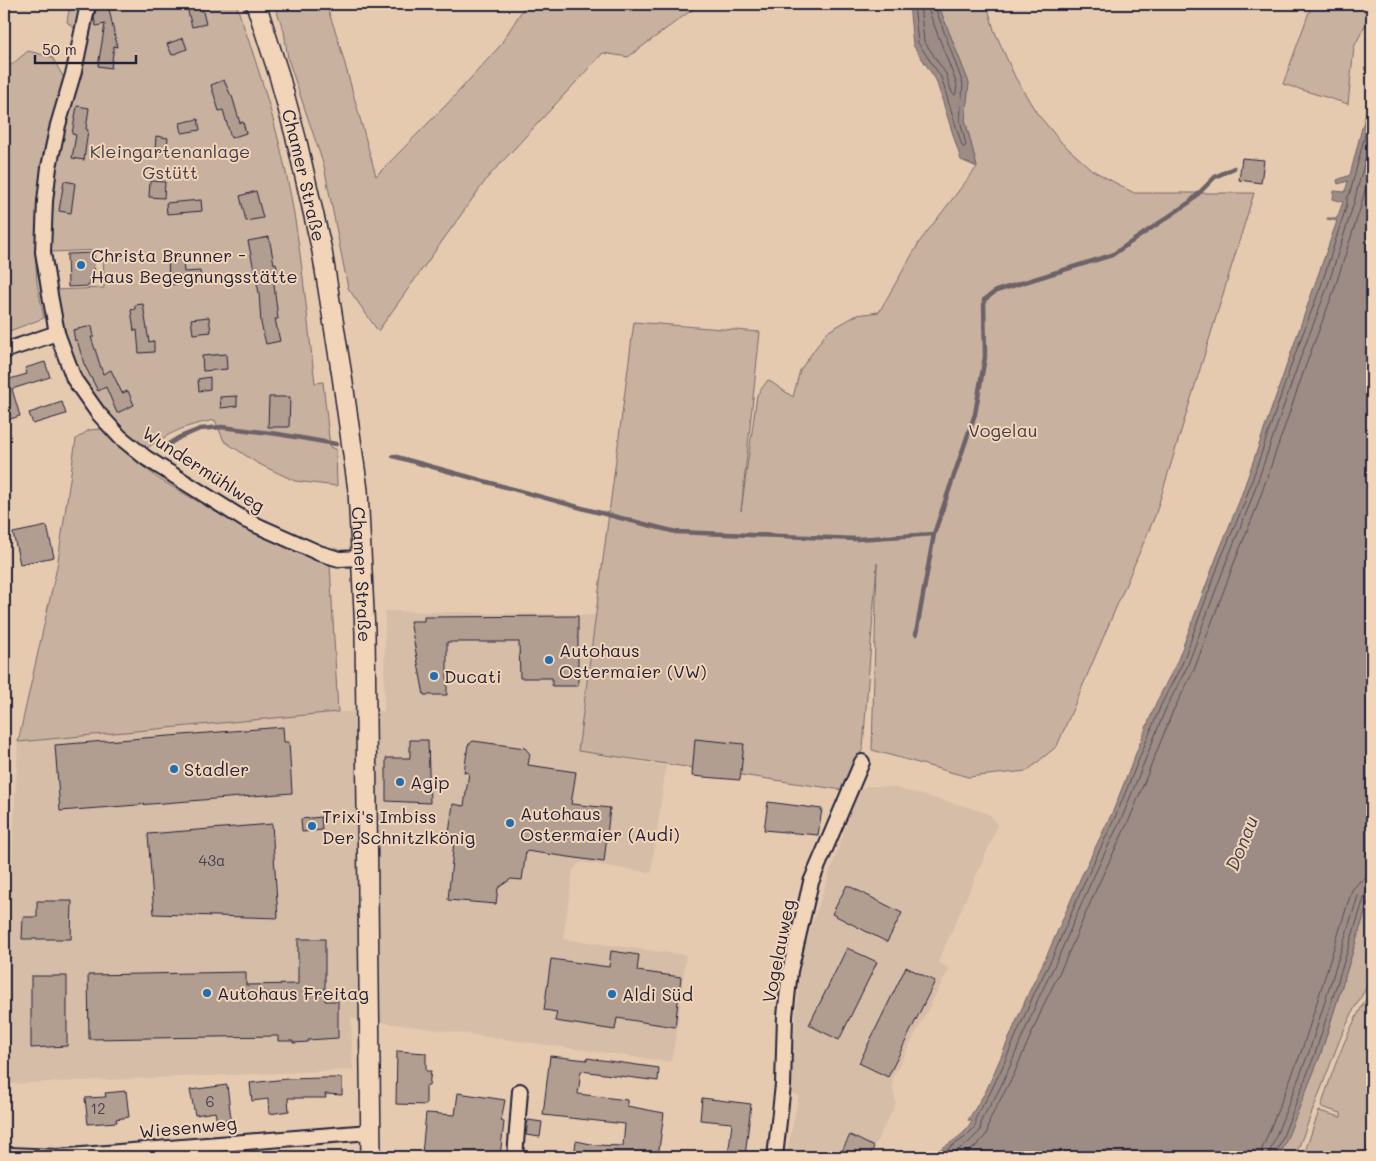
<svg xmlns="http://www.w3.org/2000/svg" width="1376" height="1161" font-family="Mali,sans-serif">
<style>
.built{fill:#d6bda7}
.green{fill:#c8b19f;stroke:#756a6d}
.water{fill:#9d8c85;stroke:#6c6267}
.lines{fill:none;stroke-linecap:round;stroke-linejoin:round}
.shore{stroke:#534c59;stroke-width:1}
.stream{stroke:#6c6267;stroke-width:4.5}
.building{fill:#b29e91;stroke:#22223b}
.minor-casing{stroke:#22223b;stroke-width:18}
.secondary-casing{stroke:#22223b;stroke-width:22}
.minor{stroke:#f2d5b8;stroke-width:14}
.secondary{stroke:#f2d5b8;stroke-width:19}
.poi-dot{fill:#1f6fb2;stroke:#f2d5b8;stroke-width:2}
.labels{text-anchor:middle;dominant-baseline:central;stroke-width:4;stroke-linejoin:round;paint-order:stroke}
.number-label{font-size:15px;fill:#464150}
.park-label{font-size:18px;fill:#433f4f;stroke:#f2d5b8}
.street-label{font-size:18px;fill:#22223b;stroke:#f2d5b8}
.poi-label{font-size:18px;fill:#22223b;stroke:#f2d5b8;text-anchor:start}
.water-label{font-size:19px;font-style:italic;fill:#474251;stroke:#f2d5b8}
</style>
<rect width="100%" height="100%" fill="#e5cab0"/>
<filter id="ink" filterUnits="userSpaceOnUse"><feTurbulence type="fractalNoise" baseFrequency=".02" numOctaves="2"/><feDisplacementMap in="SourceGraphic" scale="10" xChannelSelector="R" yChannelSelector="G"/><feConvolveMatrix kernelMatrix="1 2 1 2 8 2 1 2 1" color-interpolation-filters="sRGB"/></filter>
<g filter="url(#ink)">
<g class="built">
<polygon points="385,611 595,615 578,751 666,766 651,873 581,862 573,870 563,939 686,955 677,1030 671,1062 351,1018 353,1070 4,1084 4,924 10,900 18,742 338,712 384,711"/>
<polygon points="867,786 892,787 971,808 991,815 997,825 992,840 938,962 949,969 893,1077 893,1090 896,1103 869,1157 786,1157 799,1095 790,1093 790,1084 799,977 805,944 857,794 861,789"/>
</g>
<g class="green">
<polygon points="70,4 82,4 76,30 67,22"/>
<path d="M95,4H236C255,58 273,112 285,168C301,238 306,311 315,383L323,382L330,447L336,449L337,486L295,481L257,463L224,441L215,420C183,426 171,432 144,450C126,435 109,420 94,402C70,370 63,328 55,290L104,288L103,250L50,252C52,209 55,168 65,126C75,85 89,46 95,4Z"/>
<polygon points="274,4 326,4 338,39 376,176 449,102 499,47 526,4 700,4 628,57 603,53 488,177 378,331 348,288 324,166 288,59 284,31"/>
<polygon points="938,4 987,4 994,30 1015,77 1036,112 1061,142 1092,170 1134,193 1254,193 1155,516 1057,746 1027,771 968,777 872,750 877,563 863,748 843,790 578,751 634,322 760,332 741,511 757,395 768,380 793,397 800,370 827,332 857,315 879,312 920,241 977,167 965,119 969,83"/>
<polygon points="1312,4 1372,4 1371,14 1354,47 1348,104 1283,84"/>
<polygon points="28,51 52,57 64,78 44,154 37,205 35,251 37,283 44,318 4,333 4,71"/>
<polygon points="102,429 126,453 159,479 240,526 330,564 338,712 18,742 57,567 76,439 89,430"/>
<polygon points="1372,890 1372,978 1354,1009 1340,1039 1295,1157 1279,1157 1320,1056"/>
<path d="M1372,989V1157H1303L1319,1111L1341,1117V1113L1321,1107C1334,1065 1349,1026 1372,989Z"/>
</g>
<g class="water">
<polygon points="909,4 938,4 969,83 965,120 977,167 961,160 936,80 913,45"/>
<path d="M1372,89V890L1320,1056L1280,1156L1279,1157H927C940,1149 966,1136 972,1121L968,1120L986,1091L997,1066L1029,992L1048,953L1081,877L1113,811L1156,703L1177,662L1217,556L1239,502L1337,221L1327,219V218H1337L1343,202L1333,199L1334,191L1345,192L1348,181L1338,184L1337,180L1350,175Z"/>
</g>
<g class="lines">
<g class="shore">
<polyline points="914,4 918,43 941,77 962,146 964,147 966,145 960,120 963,84 934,4"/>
<polyline points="920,4 924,41 946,74 952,93 955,95 956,93 957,85 928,9 927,4"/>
<polyline points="936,1157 964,1138 974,1128 976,1123 976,1117 990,1093 1002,1068 1034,994 1053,956 1086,879 1117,813 1161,705 1182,664 1221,558 1244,504 1294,357 1321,286 1347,204 1347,198 1350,193 1372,108"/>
<polyline points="947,1157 968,1143 980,1131 982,1118 996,1096 1008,1071 1039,997 1058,958 1091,882 1123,815 1166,708 1187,667 1227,560 1249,506 1300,359 1327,288 1353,206 1372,133"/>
<polyline points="960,1157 974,1148 987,1134 990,1119 1014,1074 1046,1000 1065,961 1098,885 1130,818 1173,711 1194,670 1234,563 1256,509 1307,362 1334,290 1360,209 1372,163"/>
<polyline points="1261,1157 1262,1149 1302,1050 1352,890 1360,881 1372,877"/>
<polyline points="1269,1157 1270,1151 1309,1052 1359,893 1365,887 1372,885"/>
<polyline points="1275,1157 1315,1054 1365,895 1368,892 1372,891"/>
</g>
<g class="stream">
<polyline points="167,445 180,437 200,429 222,427 278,434 336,444"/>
<polyline points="393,456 589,510 676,532 857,539 934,534"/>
<polyline points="916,634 934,534 975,414 985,357 984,300 996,291 1112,255 1190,202 1215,177 1234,168"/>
</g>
</g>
<g class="building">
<polygon points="97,4 108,4 117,47 114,46 111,68 98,66 105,24 96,26 94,18"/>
<polygon points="186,4 201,4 206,24 192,27"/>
<polygon points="183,38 187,49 172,55 167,44"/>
<polygon points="224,80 231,96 232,96 240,123 243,122 246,133 231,138 223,110 219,111 211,85"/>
<polygon points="77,106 89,108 86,129 88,130 84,160 72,158 76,135 72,134"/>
<polygon points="198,119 200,130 182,133 180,123"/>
<polygon points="156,136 168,138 166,152 155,151"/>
<polygon points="1242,158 1264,160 1261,183 1239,180"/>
<polygon points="64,181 75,183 71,213 59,211"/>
<polygon points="150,181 165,182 164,198 149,197"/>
<polygon points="256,191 263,218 246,221 240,196"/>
<polygon points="201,200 202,211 167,214 166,203"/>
<polygon points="269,237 274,264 276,263 278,274 273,276 278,319 275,319 280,341 266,344 261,323 259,293 248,241"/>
<polygon points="182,252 184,272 200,271 201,282 169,285 168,253"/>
<polygon points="94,253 95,279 89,280 89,286 68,287 67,254"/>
<polygon points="143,304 149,342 154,341 154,352 139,353 137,330 134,331 131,310 135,309 135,305"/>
<polygon points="209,317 211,332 193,334 191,319"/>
<polygon points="92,326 94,337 91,337 103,374 111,370 122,393 128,391 134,405 117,413 106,387 98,391 84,364 77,340 75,341 73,330"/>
<polygon points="226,354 227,369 203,371 202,356"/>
<polygon points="45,362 50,377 12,389 20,416 4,421 4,370 7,370 10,379 27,374 25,368"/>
<polygon points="210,377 210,389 199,391 198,379"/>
<polygon points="237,396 237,406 221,408 220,397"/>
<polygon points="269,397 290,397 289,427 268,427"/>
<polygon points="62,402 66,414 33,424 29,413"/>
<polygon points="47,526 54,557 20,564 13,533"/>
<polygon points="578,616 578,686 552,686 552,678 520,678 519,642 447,642 447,695 424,695 410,621 424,621 424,617"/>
<polygon points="283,727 284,742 289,742 292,793 60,811 55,745"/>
<polygon points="695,739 744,744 740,780 692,776"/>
<polygon points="410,740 428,740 430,803 386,801 386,758 410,758"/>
<polygon points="473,741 525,748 530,754 528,765 576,772 571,804 610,808 604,862 526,851 522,880 511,879 498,888 496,904 448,900 454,841 448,841 453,804 464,806 469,773 464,772 468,745"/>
<polygon points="768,802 822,809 818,835 764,830"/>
<polygon points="321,817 322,830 302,832 301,819"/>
<polygon points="272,824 278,918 154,914 148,834"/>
<polygon points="847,885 902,913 887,942 832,914"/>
<polygon points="37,901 72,901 71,939 22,939 23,917 37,917"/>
<polygon points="298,939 325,939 325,1001 338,1001 338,1038 308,1040 308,1042 293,1043 293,1041 278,1041 278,1036 89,1039 88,975 246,972 246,985 298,984"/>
<polygon points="847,948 877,962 839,1040 809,1025"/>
<polygon points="611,951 639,955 637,971 681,977 675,1027 617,1018 615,1030 555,1021 557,1012 544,1010 551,959 609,967"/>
<polygon points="906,967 935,981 888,1077 859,1063"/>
<polygon points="31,976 67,976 67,1046 31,1048"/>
<polygon points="397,1051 426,1053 426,1071 431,1071 429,1086 426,1086 426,1105 396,1104"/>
<polygon points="550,1056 587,1060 587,1058 659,1068 658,1081 581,1071 578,1094 627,1100 627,1106 664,1113 658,1157 574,1157 576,1141 596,1145 623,1146 625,1124 543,1115"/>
<polygon points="323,1078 342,1078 342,1095 325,1094 326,1098 288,1098 289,1111 269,1114 268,1099 252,1101 250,1083 287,1079"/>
<polygon points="227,1085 231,1119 217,1122 215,1112 195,1115 190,1090"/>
<polygon points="126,1091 129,1117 116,1119 117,1122 88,1124 85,1098 106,1097 105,1093"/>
<polygon points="458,1093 505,1100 501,1121 504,1122 500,1157 452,1157 422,1154 426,1113 455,1115"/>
<polygon points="702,1098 751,1104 745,1157 728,1157 732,1123 700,1120"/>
<polygon points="528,1120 542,1122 540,1137 526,1135"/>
<polygon points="850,1135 874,1147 869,1157 839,1157"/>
</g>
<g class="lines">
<defs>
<g id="minor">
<polyline points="88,4 74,71 58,125 49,167 45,201 43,252 50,295 57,333 74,379 98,413 120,437 146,458 245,520 319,553 339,559 362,558"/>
<polyline points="4,351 57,333"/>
<polyline points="9,1155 57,1157 370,1132"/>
<polyline points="515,1157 520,1091"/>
<polyline points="775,1157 783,1085 785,1016 790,971 811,882 862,762"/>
</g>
<g id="secondary">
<path id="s1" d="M256,4L279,75L297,142L322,251L342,376L358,490L365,632L371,1157"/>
</g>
</defs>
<use href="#minor" class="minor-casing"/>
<use href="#secondary" class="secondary-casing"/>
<use href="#minor" class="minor"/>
<use href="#secondary" class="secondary"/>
</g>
</g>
<g class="poi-dot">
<circle cx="81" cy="265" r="5"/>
<circle cx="549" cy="660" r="5"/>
<circle cx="434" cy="676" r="5"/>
<circle cx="174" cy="769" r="5"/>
<circle cx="400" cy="782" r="5"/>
<circle cx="510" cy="823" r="5"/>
<circle cx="312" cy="826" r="5"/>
<circle cx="207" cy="993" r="5"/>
<circle cx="612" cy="994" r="5"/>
</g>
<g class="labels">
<g class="number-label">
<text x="212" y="860">43a</text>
<text x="210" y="1101">6</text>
<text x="98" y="1108">12</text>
</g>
<g class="park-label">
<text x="170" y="151">Kleingartenanlage<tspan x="170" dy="21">Gstütt</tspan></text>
<text x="1003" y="430">Vogelau</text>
</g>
<g class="street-label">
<text stroke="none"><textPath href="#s1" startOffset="178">Chamer Straße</textPath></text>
<text transform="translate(204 469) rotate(33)">Wundermühlweg</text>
<text stroke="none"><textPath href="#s1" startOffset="582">Chamer Straße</textPath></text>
<text transform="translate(778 951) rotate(-79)">Vogelauweg</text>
<text transform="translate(188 1127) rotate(-5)">Wiesenweg</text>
</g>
<g class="poi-label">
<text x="91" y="255">Christa Brunner -<tspan x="91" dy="21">Haus Begegnungsstätte</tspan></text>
<text x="559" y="650">Autohaus<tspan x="559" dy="21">Ostermaier (VW)</tspan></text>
<text x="444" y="676">Ducati</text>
<text x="184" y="769">Stadler</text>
<text x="410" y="782">Agip</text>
<text x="520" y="813">Autohaus<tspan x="520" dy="21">Ostermaier (Audi)</tspan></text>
<text x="322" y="816">Trixi's Imbiss<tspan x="322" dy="21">Der Schnitzlkönig</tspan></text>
<text x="217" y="993">Autohaus Freitag</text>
<text x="622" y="994">Aldi Süd</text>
</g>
<g class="water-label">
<text transform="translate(1241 843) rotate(-68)">Donau</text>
</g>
</g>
<rect width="1376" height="1161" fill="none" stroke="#f2d5b8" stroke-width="20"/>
<rect x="10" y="10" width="1356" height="1141" fill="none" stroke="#22223b" stroke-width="2" filter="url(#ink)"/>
<path d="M35 55v8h101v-8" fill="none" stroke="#22223b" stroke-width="2.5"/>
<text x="42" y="55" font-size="15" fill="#22223b" stroke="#f2d5b8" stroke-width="4" paint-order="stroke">50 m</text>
</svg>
